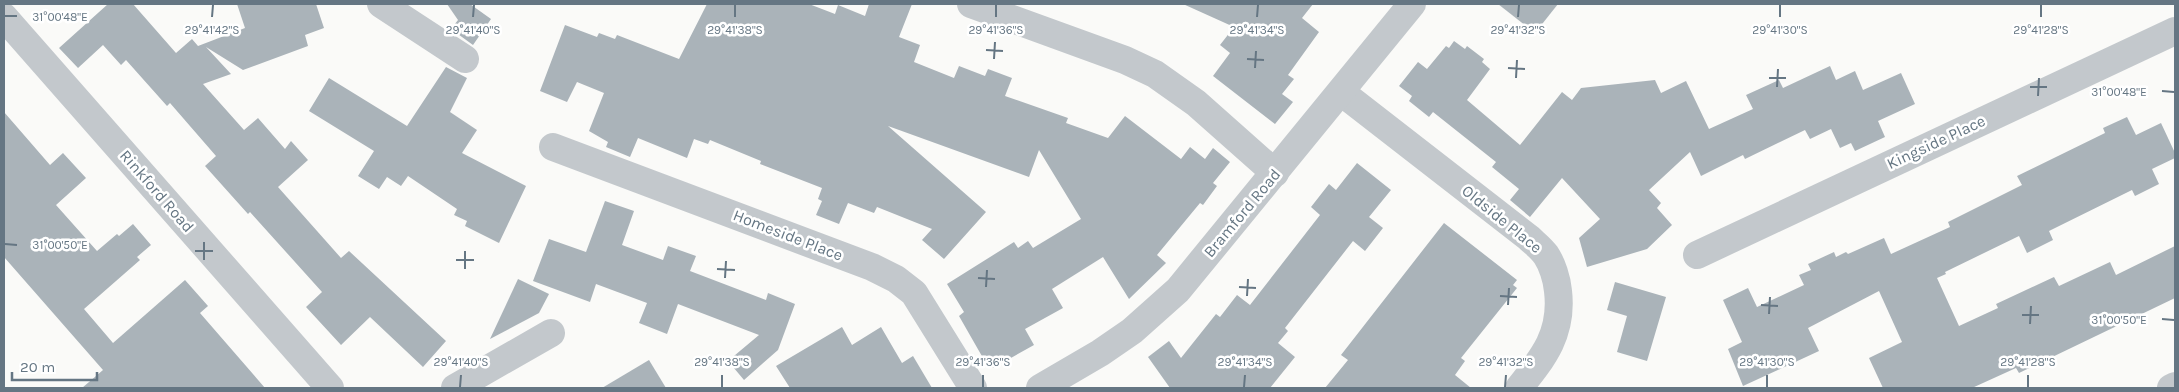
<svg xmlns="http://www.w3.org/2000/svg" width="2179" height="392" font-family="Karla,sans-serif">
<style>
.building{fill:#aab3b9}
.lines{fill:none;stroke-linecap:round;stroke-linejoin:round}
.minor{stroke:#c3c8cc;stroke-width:28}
.ticks{fill:none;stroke:#657683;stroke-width:2}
.labels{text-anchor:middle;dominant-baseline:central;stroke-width:5;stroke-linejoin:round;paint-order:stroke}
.street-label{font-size:16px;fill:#657683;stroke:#fff}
.ticks-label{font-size:12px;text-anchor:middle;fill:#657683;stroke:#fff;stroke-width:5;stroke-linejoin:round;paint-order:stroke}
</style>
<rect width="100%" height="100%" fill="#fafaf8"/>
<g class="building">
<polygon points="108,4 133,4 176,53 192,39 198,46 245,28 237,4 316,4 324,28 305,35 308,46 243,70 206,47 231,74 203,84 244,130 258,118 285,149 291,141 308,160 278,187 341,258 349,251 446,341 423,367 370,317 341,345 306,307 322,292 250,212 248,214 205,166 216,156 170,103 167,106 126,60 121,65 103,45 78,68 59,48"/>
<polygon points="447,4 470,4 491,19 473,45 451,29 458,20"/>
<polygon points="707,4 809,4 835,14 838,5 865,16 869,4 912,4 899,37 920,45 914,62 954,78 959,66 985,76 988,69 1012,78 1005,96 1068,118 1066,123 1108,138 1125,116 1181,159 1190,147 1205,159 1213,148 1230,162 1213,183 1217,186 1203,205 1200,203 1157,255 1166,263 1129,299 1103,257 1052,289 1063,308 1025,329 1034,345 993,368 987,356 983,358 959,316 964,312 947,284 1014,242 1018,248 1028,241 1033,248 1081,219 1039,150 1029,177 888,126 986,212 944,259 922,240 932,229 877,207 874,213 848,203 839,224 816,215 822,201 818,199 822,188 760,164 761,161 710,140 708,144 694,139 687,158 638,138 630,157 606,147 608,142 589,131 604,93 577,82 567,102 540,91 565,25 597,37 599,33 615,39 617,35 679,59"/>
<polygon points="1183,4 1313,4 1302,18 1319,32 1288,75 1294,79 1282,94 1293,102 1275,124 1213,76 1230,53 1220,45 1234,27"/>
<polygon points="1498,4 1558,4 1535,33"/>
<polygon points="1454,41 1465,49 1467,46 1484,59 1482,62 1490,69 1467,100 1520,145 1562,92 1572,100 1581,88 1655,80 1661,93 1686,81 1709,129 1753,109 1746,95 1779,80 1783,88 1830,66 1836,80 1855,71 1863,90 1901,73 1915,104 1878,121 1885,137 1855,151 1851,143 1840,148 1831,129 1810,139 1805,130 1745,159 1743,155 1701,176 1690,152 1649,190 1661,203 1657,208 1672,225 1647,249 1587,267 1579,238 1600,219 1562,178 1530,217 1510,200 1519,189 1492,167 1496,162 1433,112 1429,117 1409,101 1412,96 1399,86 1418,62 1427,69 1446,46 1449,48"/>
<polygon points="446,67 467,78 450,112 477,130 462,153 526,186 499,243 465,226 467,221 454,215 457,209 408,176 401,186 387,177 379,189 358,176 374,151 309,111 329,78 407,126"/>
<polygon points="4,112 50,165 63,153 86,178 56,205 97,251 117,234 119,236 133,224 151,245 137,257 140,260 84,309 113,343 185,280 208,306 200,313 265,388 82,388 103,370 4,257"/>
<polygon points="2127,117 2136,135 2161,123 2175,153 2175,158 2152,169 2159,184 2135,196 2132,190 2049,231 2053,240 2027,253 2019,236 1945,272 1946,274 1937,278 1959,326 1998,308 1996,304 2054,277 2059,286 2110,262 2116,275 2175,246 2175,298 2019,373 2016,368 1972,388 1883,388 1869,358 1902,342 1879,291 1808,328 1819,351 1743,386 1728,349 1742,342 1723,300 1748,288 1757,307 1804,285 1799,275 1811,270 1808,264 1834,252 1836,257 1846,252 1848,254 1884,238 1891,254 1950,227 1948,222 2022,185 2017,176 2105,133 2103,128"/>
<polygon points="1357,163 1391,190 1369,217 1383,228 1365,251 1353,241 1285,328 1288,331 1278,343 1295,357 1270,388 1170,388 1148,357 1169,341 1181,358 1216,314 1220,317 1237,295 1250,305 1320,215 1311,207 1329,184 1336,190"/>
<polygon points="605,201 634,211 622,245 663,260 668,246 696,256 690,271 766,300 768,293 795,304 778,350 744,380 728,361 759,335 678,304 667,334 639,323 647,303 596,284 590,302 533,281 549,239 586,252"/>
<polygon points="1444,223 1517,280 1513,285 1517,288 1461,358 1465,361 1455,375 1471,388 1325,388 1348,360 1341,355"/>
<polygon points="518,279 549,294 539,313 490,339"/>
<polygon points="1615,282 1666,297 1647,361 1617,352 1627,316 1607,310"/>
<polygon points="842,327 852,345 881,327 902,363 913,356 932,388 790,388 776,366"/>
<polygon points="649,360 666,388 602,388"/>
</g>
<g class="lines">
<g class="minor">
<polyline points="381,4 465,59"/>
<polyline points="971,4 1125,60 1155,74 1196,103 1275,173"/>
<polyline points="4,17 330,388"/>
<path d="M1341,92L1529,238C1534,243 1541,248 1546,255C1552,264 1557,279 1558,291C1563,333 1544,357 1519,388"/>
<polyline points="553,147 872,267 896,279 914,293 973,388"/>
<polyline points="1697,255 2175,31"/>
<polyline points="455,388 551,333"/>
<polyline points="1040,388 1100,353 1132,331 1178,290 1412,4"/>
<polyline points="2171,388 2175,386"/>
</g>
</g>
<path class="ticks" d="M5,16H17M212,17L213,5M473,17L474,5M735,17V5M996,17V5M1257,17L1258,5M1518,17L1519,5M1780,17V5M2041,17V5M986,50L1003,51M994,59L995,42M1247,59L1264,60M1255,68L1256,51M1508,68L1525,69M1516,78L1517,60M1769,78H1786M1777,87L1778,69M2030,87H2047M2162,91L2174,92M2038,96L2039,78M5,244L17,245M195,251H213M204,260V242M456,260H474M465,269V251M717,269L735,270M725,278L726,261M978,278L995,279M986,287L987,270M1239,287L1256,288M1247,296L1248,279M1500,296L1517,297M1508,305L1509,288M1761,305L1778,306M1769,314L1770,297M2022,315H2039M2162,319L2174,320M2030,324L2031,306M460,387L461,375M722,387V375M983,387V375M1244,387L1245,375M1505,387L1506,375M1767,387V375M2028,387V375"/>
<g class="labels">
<g class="street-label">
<text transform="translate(1936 142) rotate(-25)">Kingside Place</text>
<text transform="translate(157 191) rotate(49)">Rinkford Road</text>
<text transform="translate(1242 213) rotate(-50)">Bramford Road</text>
<text transform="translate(1502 219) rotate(39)">Oldside Place</text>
<text transform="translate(788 235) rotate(21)">Homeside Place</text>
</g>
</g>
<g class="ticks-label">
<text x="60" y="21">31°00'48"E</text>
<text x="212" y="34">29°41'42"S</text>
<text x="473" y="34">29°41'40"S</text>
<text x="735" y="34">29°41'38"S</text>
<text x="996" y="34">29°41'36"S</text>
<text x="1257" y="34">29°41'34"S</text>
<text x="1518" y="34">29°41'32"S</text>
<text x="1780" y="34">29°41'30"S</text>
<text x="2041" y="34">29°41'28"S</text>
<text x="2119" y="96">31°00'48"E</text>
<text x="60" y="249">31°00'50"E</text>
<text x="2119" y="324">31°00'50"E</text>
<text x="461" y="366">29°41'40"S</text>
<text x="722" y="366">29°41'38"S</text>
<text x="983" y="366">29°41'36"S</text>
<text x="1245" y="366">29°41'34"S</text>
<text x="1506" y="366">29°41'32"S</text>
<text x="1767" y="366">29°41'30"S</text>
<text x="2028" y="366">29°41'28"S</text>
</g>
<rect width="2179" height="392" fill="none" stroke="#657683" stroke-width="10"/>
<path d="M12 372v8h85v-8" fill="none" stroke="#657683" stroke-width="2.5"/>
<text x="20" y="372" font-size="15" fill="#657683" stroke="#ffffff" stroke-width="4" paint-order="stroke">20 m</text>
</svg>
